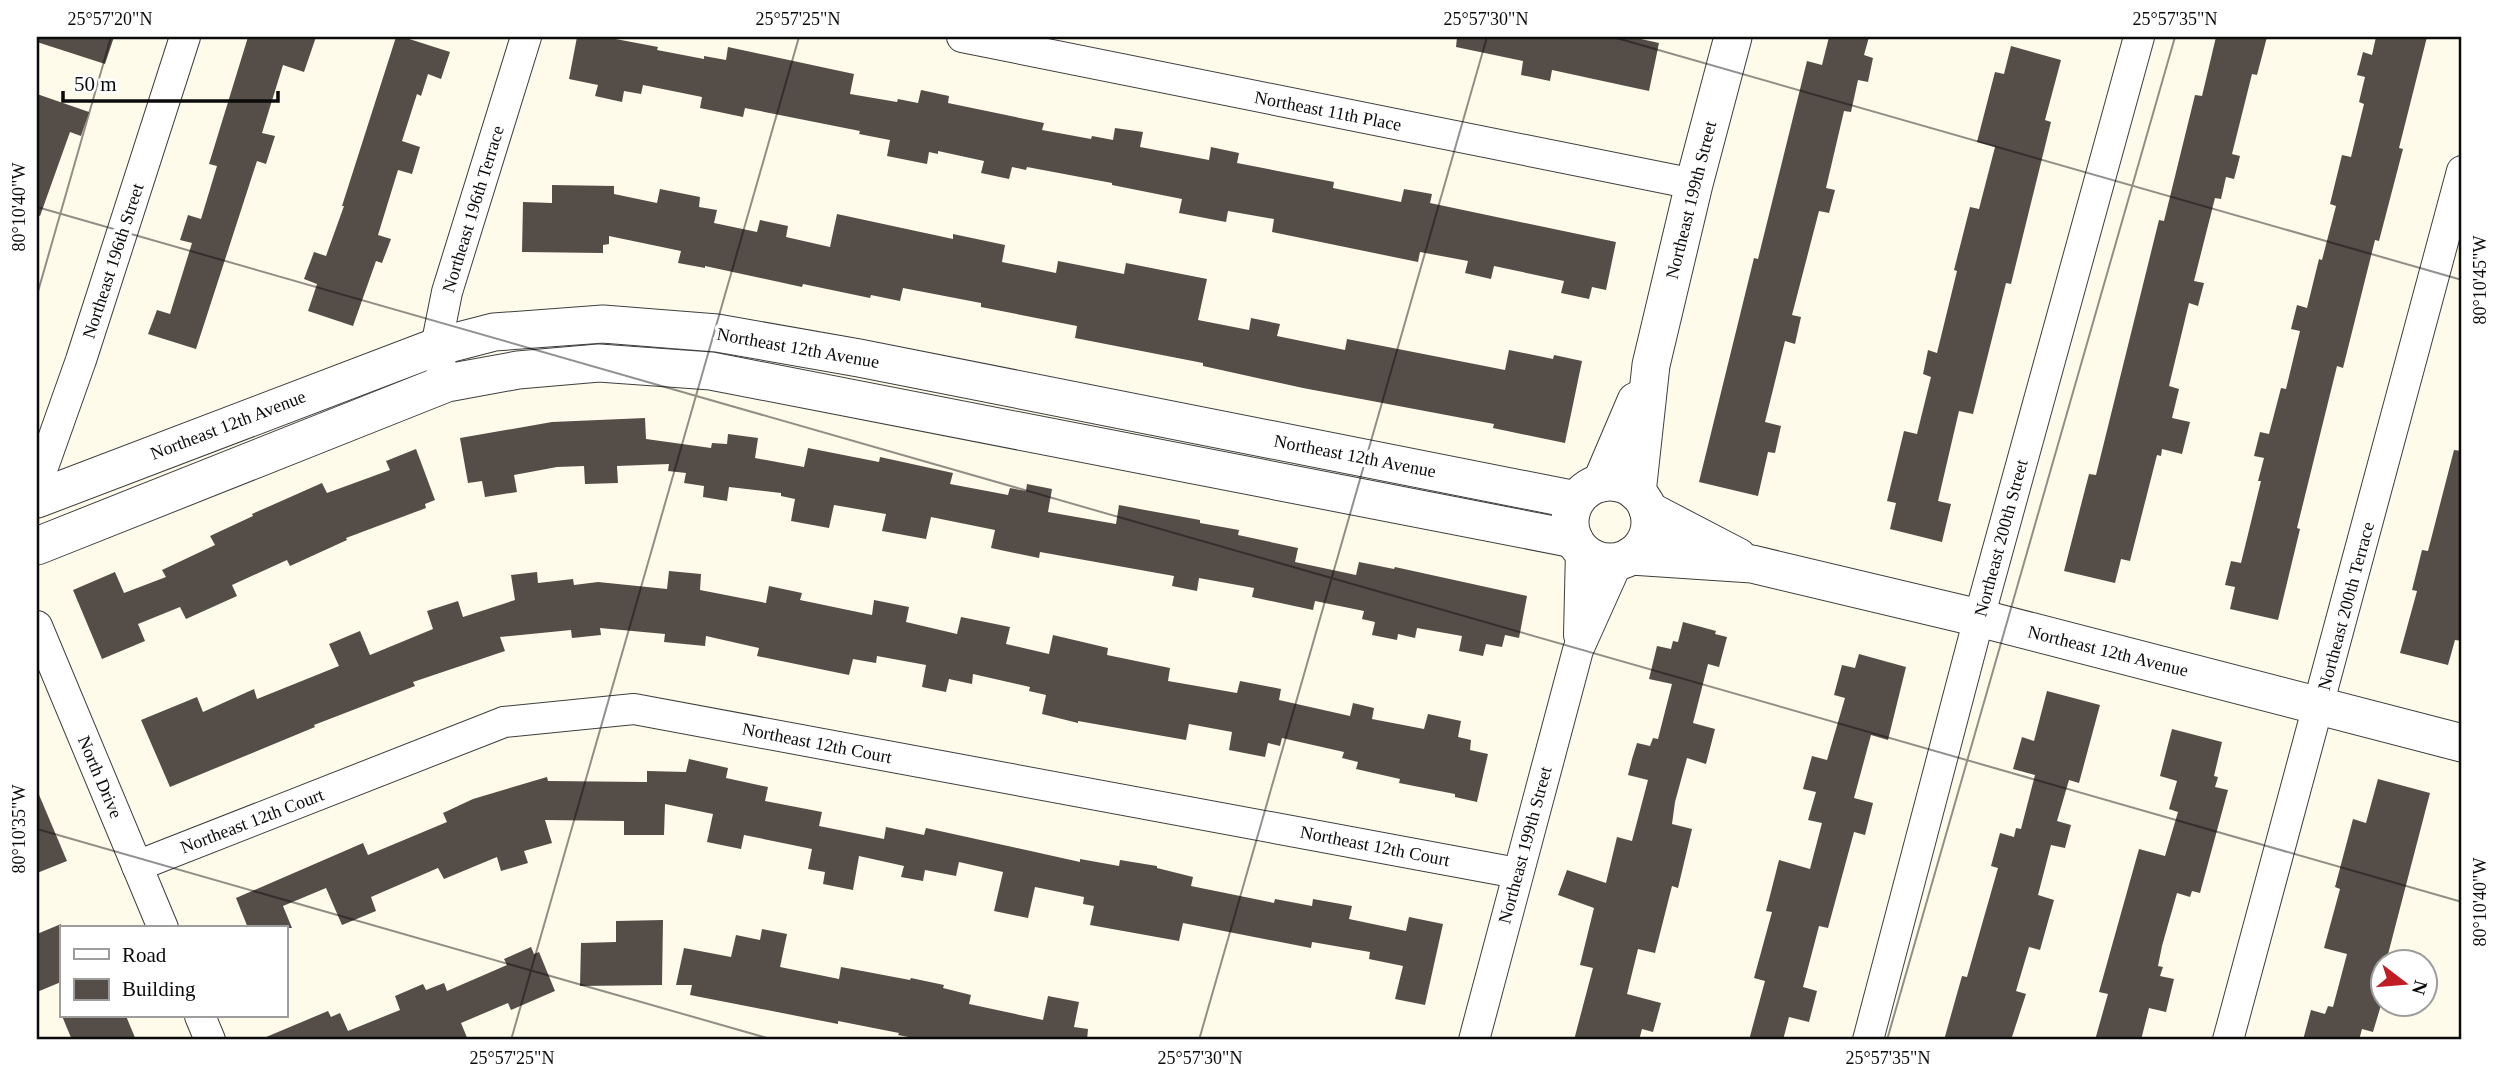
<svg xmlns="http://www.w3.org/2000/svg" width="2499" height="1077" font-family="'Times New Roman',serif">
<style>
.building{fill:#554d47}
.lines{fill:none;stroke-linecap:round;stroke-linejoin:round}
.minor-casing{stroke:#3e3e3e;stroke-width:32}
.tertiary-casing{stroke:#3e3e3e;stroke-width:39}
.minor{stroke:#fff;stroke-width:30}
.tertiary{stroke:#fff;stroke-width:37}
.ticks{fill:none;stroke:#0b0b0b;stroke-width:2;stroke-opacity:0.45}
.labels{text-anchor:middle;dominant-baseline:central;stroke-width:7;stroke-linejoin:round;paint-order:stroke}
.street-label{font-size:18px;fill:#0b0b0b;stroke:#fff}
.neatline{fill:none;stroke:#0b0b0b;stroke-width:2.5}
.ticks-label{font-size:18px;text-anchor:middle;fill:#0b0b0b}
</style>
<rect width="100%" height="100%" fill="#fffbea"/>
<g class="building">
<polygon points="37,37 114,37 105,64 37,42"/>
<polygon points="248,37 316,37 304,72 283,65 262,133 275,136 266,164 257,161 196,349 148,334 157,310 170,314 192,243 180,240 188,215 201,219 217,166 209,164"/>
<polygon points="396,37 403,37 450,52 441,79 428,74 421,96 417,94 402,141 420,147 412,174 398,170 378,235 391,239 382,263 376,261 353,326 308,311 317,284 304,279 314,252 326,256 344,206 342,206"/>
<polygon points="577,37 605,37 658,47 657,50 704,59 704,56 726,60 728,47 854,74 850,94 897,102 898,99 918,103 921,90 949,96 948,103 1044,123 1042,130 1091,139 1092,136 1113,140 1115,128 1143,132 1140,147 1209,160 1211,147 1239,153 1237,163 1334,182 1333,188 1401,202 1404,189 1432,194 1430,203 1616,242 1606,290 1592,287 1589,299 1561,293 1564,281 1494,266 1491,279 1465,273 1468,261 1420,252 1418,262 1272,232 1274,219 1228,211 1226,222 1179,213 1182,199 1112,185 1112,183 1027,167 1026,170 1012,167 1009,179 981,173 984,161 938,151 938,154 929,152 927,164 887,156 890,140 859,134 860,131 745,108 743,117 700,108 702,97 643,85 641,94 624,91 622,102 595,96 598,85 569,79"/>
<polygon points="1457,37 1632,37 1659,43 1649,91 1552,70 1550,81 1521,75 1523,61 1456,47"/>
<polygon points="1829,37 1869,37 1864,55 1873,58 1868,82 1858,80 1851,112 1844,111 1826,188 1835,190 1829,213 1819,211 1792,315 1801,317 1795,344 1785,341 1765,422 1781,426 1775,453 1768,452 1758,496 1699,482 1754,258 1758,259 1807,61 1822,65"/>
<polygon points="2216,37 2267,37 2257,75 2252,74 2232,154 2240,156 2237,168 2234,179 2226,177 2221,199 2215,198 2194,281 2204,283 2198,306 2189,303 2169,386 2179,389 2172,418 2190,422 2182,454 2162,449 2161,456 2157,455 2130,561 2121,559 2115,583 2064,571 2089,474 2096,475 2159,220 2164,221 2195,95 2202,96"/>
<polygon points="2376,37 2427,37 2399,148 2403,149 2379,241 2375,240 2343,368 2337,366 2297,528 2300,529 2278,620 2230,609 2235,587 2225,585 2231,561 2241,563 2261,481 2258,481 2264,458 2254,456 2260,432 2269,434 2281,388 2286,389 2300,331 2291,329 2297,305 2307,308 2319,259 2322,260 2336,206 2330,204 2342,155 2351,157 2364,104 2359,102 2365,77 2357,75 2363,52 2372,55"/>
<polygon points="2011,46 2061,60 2045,120 2051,122 2011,284 2006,283 1973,414 1959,411 1938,501 1951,504 1942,542 1890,529 1896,503 1887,501 1904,431 1917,434 1931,377 1923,374 1928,350 1937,353 1957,271 1954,270 1970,207 1979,209 1995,147 1977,142 1995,72 2004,74"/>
<polygon points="37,94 89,112 81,136 70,132 40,216 37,215"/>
<polygon points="552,185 614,186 614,194 657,203 660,189 700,197 699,207 717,210 714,223 757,232 760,220 788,226 786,237 830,247 837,214 953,239 953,234 1005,245 1002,262 1056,273 1058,261 1124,274 1126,263 1207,279 1198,320 1249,330 1251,318 1280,324 1277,336 1345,350 1347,339 1505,370 1509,350 1553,359 1554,355 1582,361 1565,443 1493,428 1494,424 1303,388 1203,366 1203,363 1075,338 1077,326 981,307 981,303 903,288 900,301 871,295 870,298 803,284 802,287 705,266 705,268 678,263 681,251 609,236 609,244 603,245 603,253 522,252 523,202 552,203"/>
<polygon points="645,418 646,439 711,448 712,443 727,444 728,434 758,438 755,458 804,467 808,448 879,462 880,457 953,473 950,484 1008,495 1010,488 1026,491 1027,484 1052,489 1048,512 1116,524 1119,505 1145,510 1200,520 1200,523 1239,530 1238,535 1298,548 1295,562 1356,575 1359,562 1394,569 1395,567 1527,596 1519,638 1505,635 1502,647 1486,644 1483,656 1459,651 1462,636 1417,628 1415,638 1398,634 1397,640 1372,635 1375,622 1362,619 1364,611 1315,601 1313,610 1252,597 1254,588 1199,578 1197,591 1172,586 1174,576 1040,552 1039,558 991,548 995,530 931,517 926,539 882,531 886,514 834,505 829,528 791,521 795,499 781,496 781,493 729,487 727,501 703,497 704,486 684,483 686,473 668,471 669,464 617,466 618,483 585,484 584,466 557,467 514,475 517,492 485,497 482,481 468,483 460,438 552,422"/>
<polygon points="416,449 435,500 425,504 426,508 346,538 347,540 290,566 287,560 232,585 237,596 186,619 180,607 138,624 145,641 102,659 73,590 115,572 124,593 166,577 162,570 215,545 210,536 253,516 252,514 322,483 327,493 390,470 386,461"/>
<polygon points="2454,450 2462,451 2462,641 2455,640 2448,665 2400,653 2417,591 2412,590 2422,550 2428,551"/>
<polygon points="669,571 701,574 700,590 766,603 769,586 802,593 800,600 872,615 874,600 909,607 906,622 957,634 961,617 1010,627 1006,644 1049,654 1053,635 1108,648 1107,655 1170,668 1168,681 1237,693 1240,681 1281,689 1279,700 1350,716 1353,703 1374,708 1372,719 1424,729 1428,714 1461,721 1458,737 1471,740 1470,750 1488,754 1477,802 1455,797 1455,794 1399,783 1400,779 1356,769 1358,762 1342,758 1344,752 1282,738 1280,746 1268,743 1265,757 1229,750 1232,732 1189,724 1186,740 1078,721 1078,723 1042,714 1046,695 1029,691 1030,687 973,674 972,684 949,679 946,692 922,687 926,665 877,656 876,663 853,659 849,675 757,656 759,648 706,636 705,646 664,642 665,634 600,628 601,635 572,638 571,630 500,637 505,651 413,682 415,686 314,725 315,727 170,787 141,720 197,697 203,712 254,689 257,699 339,666 329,644 360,631 370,655 433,629 427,611 458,601 463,617 515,600 511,575 537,572 538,583 573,579 574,585 598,582 667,589"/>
<polygon points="1683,622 1716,631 1715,634 1727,637 1719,667 1708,664 1693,723 1715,729 1706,764 1687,758 1675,802 1672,824 1692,829 1678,888 1672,886 1655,953 1638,949 1627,994 1661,1003 1653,1032 1642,1029 1639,1040 1574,1040 1593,968 1580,965 1594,908 1558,895 1567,870 1606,883 1617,837 1632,841 1648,780 1628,775 1632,759 1637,743 1650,746 1653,738 1658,739 1672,684 1649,679 1657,646 1671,649 1673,641 1678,642"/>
<polygon points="1859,654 1906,667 1888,740 1871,735 1854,798 1873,803 1865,835 1854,832 1828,928 1819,926 1803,987 1817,991 1809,1022 1789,1017 1783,1040 1749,1040 1765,981 1754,978 1772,912 1766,911 1774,880 1779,860 1810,869 1822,823 1808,820 1816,792 1803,789 1812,756 1827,760 1845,698 1834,695 1842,665 1855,668"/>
<polygon points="2047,691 2100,705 2079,783 2069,780 2057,821 2071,825 2065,848 2051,845 2038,895 2054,900 2040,950 2029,947 2016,991 2026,994 2011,1040 1944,1040 1962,976 1967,977 1998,868 1991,866 2000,833 2014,837 2016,828 2021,829 2035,775 2013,769 2022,737 2034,741"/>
<polygon points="2172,729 2222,742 2214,776 2218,777 2215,787 2228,790 2200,893 2192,891 2190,897 2177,893 2162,946 2158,966 2163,967 2160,976 2174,979 2166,1012 2149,1008 2141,1040 2095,1040 2108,994 2099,992 2139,849 2165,856 2178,812 2169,809 2177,781 2160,776"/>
<polygon points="689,759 728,768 726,778 768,787 765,801 822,812 819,826 884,839 886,827 924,835 926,828 1080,862 1080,859 1119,866 1120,860 1157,866 1157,868 1193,877 1191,886 1274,903 1275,899 1312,906 1313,899 1352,906 1349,919 1406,931 1409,917 1443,924 1425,1005 1395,999 1403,966 1369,959 1370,952 1312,942 1311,948 1183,923 1179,941 1090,925 1094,906 1083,904 1084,897 1035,887 1028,918 994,911 1003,872 959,862 956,876 925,870 923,881 901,877 904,866 859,856 853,890 823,884 825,872 808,869 812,849 744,835 741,849 707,842 713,814 665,804 664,835 624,835 624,821 545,820 552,843 524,851 528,863 501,871 497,857 444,879 438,868 371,897 376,911 342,925 326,888 283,906 292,928 248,928 236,898 363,843 368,855 447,822 443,813 473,799 547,777 548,781 647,782 647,771 686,772"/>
<polygon points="2378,779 2430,793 2386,962 2384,962 2384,995 2373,1032 2362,1029 2359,1040 2303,1040 2311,1010 2325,1014 2328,1006 2333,1007 2347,954 2324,948 2340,889 2335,887 2353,819 2366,823"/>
<polygon points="37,790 67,861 37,873"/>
<polygon points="663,920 662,985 580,986 581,943 616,942 616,921"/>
<polygon points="61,924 61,982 37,992 37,934"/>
<polygon points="762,929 787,934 780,967 839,979 841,967 910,980 911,978 944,985 943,988 971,995 969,1004 1043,1020 1048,996 1079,1002 1074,1027 1088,1029 1087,1040 924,1040 898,1035 899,1033 838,1021 838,1024 690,995 692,985 676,985 684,948 731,957 736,935 760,940"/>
<polygon points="531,947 534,954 539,952 555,991 511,1010 508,1003 461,1023 468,1040 259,1040 328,1011 331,1017 340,1013 348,1031 400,1010 395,996 423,984 426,990 444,983 447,991 507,965 504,959"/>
<polygon points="62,1016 126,1016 136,1040 72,1040"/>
</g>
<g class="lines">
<defs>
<g id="minor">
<polyline points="962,37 1694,184"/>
<polyline points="441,366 436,347 447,292 526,37"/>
<polyline points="37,484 81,360 185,37"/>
<polyline points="37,626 163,928"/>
<polyline points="1579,635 1581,550"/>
<polyline points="137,866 504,722 634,709 1517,873"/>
<polyline points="200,1016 210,1040"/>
<polyline points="1474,1040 1578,650 1618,561"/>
<polyline points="1868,1040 1979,618 2139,37"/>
<polyline points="2228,1040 2462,171"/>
</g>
<g id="tertiary">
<circle cx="1610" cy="522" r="40"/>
<polyline points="1601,483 1636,401"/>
<polyline points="1637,493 1651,365 1694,184 1733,37"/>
<polyline points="37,499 436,347 494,332 603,324 717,333 859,358 1576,500"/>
<polyline points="1648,510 1738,557"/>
<polyline points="37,546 447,383 518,370 599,363 711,371 1574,539"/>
<polyline points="1631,556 1752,564 1979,618 2462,743"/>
</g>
</defs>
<use href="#minor" class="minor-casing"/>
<use href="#tertiary" class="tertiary-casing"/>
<use href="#minor" class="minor"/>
<use href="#tertiary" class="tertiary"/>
</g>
<path class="ticks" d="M1613,37L2462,280M37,207L2462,902M37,295L111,37M37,829L774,1040M511,1040L799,37M1199,1040L1487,37M1887,1040L2175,37"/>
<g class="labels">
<g class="street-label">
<text transform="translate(1328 111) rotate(11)">Northeast 11th Place</text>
<text transform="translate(1691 200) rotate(-76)">Northeast 199th Street</text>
<text transform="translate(473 209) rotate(-73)">Northeast 196th Terrace</text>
<text transform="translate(113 261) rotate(-72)">Northeast 196th Street</text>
<text transform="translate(798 348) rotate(10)">Northeast 12th Avenue</text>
<text transform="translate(228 425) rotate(-21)">Northeast 12th Avenue</text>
<text transform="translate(1355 456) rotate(11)">Northeast 12th Avenue</text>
<text transform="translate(2001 538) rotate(-75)">Northeast 200th Street</text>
<text transform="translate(2346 606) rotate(-75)">Northeast 200th Terrace</text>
<text transform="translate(2108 651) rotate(14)">Northeast 12th Avenue</text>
<text transform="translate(817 743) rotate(11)">Northeast 12th Court</text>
<text transform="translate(100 777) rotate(67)">North Drive</text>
<text transform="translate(252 821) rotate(-21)">Northeast 12th Court</text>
<text transform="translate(1525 845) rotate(-75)">Northeast 199th Street</text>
<text transform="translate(1375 846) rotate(11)">Northeast 12th Court</text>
</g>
</g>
<rect width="2499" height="1077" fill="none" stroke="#ffffff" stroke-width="77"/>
<rect x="60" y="926" width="228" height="91" fill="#ffffff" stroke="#9d9d9d" stroke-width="2"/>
<rect x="74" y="949" width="35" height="10" fill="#ffffff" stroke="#9d9d9d" stroke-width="2"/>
<text x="122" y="962" font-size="21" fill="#0b0b0b">Road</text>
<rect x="74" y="979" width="35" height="21" fill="#554d47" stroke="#9d9d9d" stroke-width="2"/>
<text x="122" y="996" font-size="21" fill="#0b0b0b">Building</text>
<g transform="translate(2404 983) rotate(106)"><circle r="33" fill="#ffffff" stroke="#9d9d9d" stroke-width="2"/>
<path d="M0-5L12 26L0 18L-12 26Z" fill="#c11d24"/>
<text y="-10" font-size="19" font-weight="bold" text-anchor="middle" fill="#0b0b0b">N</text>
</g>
<path d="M63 91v10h215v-10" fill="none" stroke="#0b0b0b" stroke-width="3.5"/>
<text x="74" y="91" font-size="21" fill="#0b0b0b" stroke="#ffffff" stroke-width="5" paint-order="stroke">50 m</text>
<rect x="38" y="38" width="2422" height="1000" class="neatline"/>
<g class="ticks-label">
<text x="110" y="25">25°57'20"N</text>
<text x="798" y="25">25°57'25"N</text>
<text x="1486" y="25">25°57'30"N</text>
<text x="2175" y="25">25°57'35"N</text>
<text transform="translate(19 207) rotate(-90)" y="6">80°10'40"W</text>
<text transform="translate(2480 280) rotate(-90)" y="6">80°10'45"W</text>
<text transform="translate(19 829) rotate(-90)" y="6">80°10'35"W</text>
<text transform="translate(2480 902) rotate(-90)" y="6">80°10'40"W</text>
<text x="512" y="1064">25°57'25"N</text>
<text x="1200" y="1064">25°57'30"N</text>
<text x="1888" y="1064">25°57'35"N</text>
</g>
</svg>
